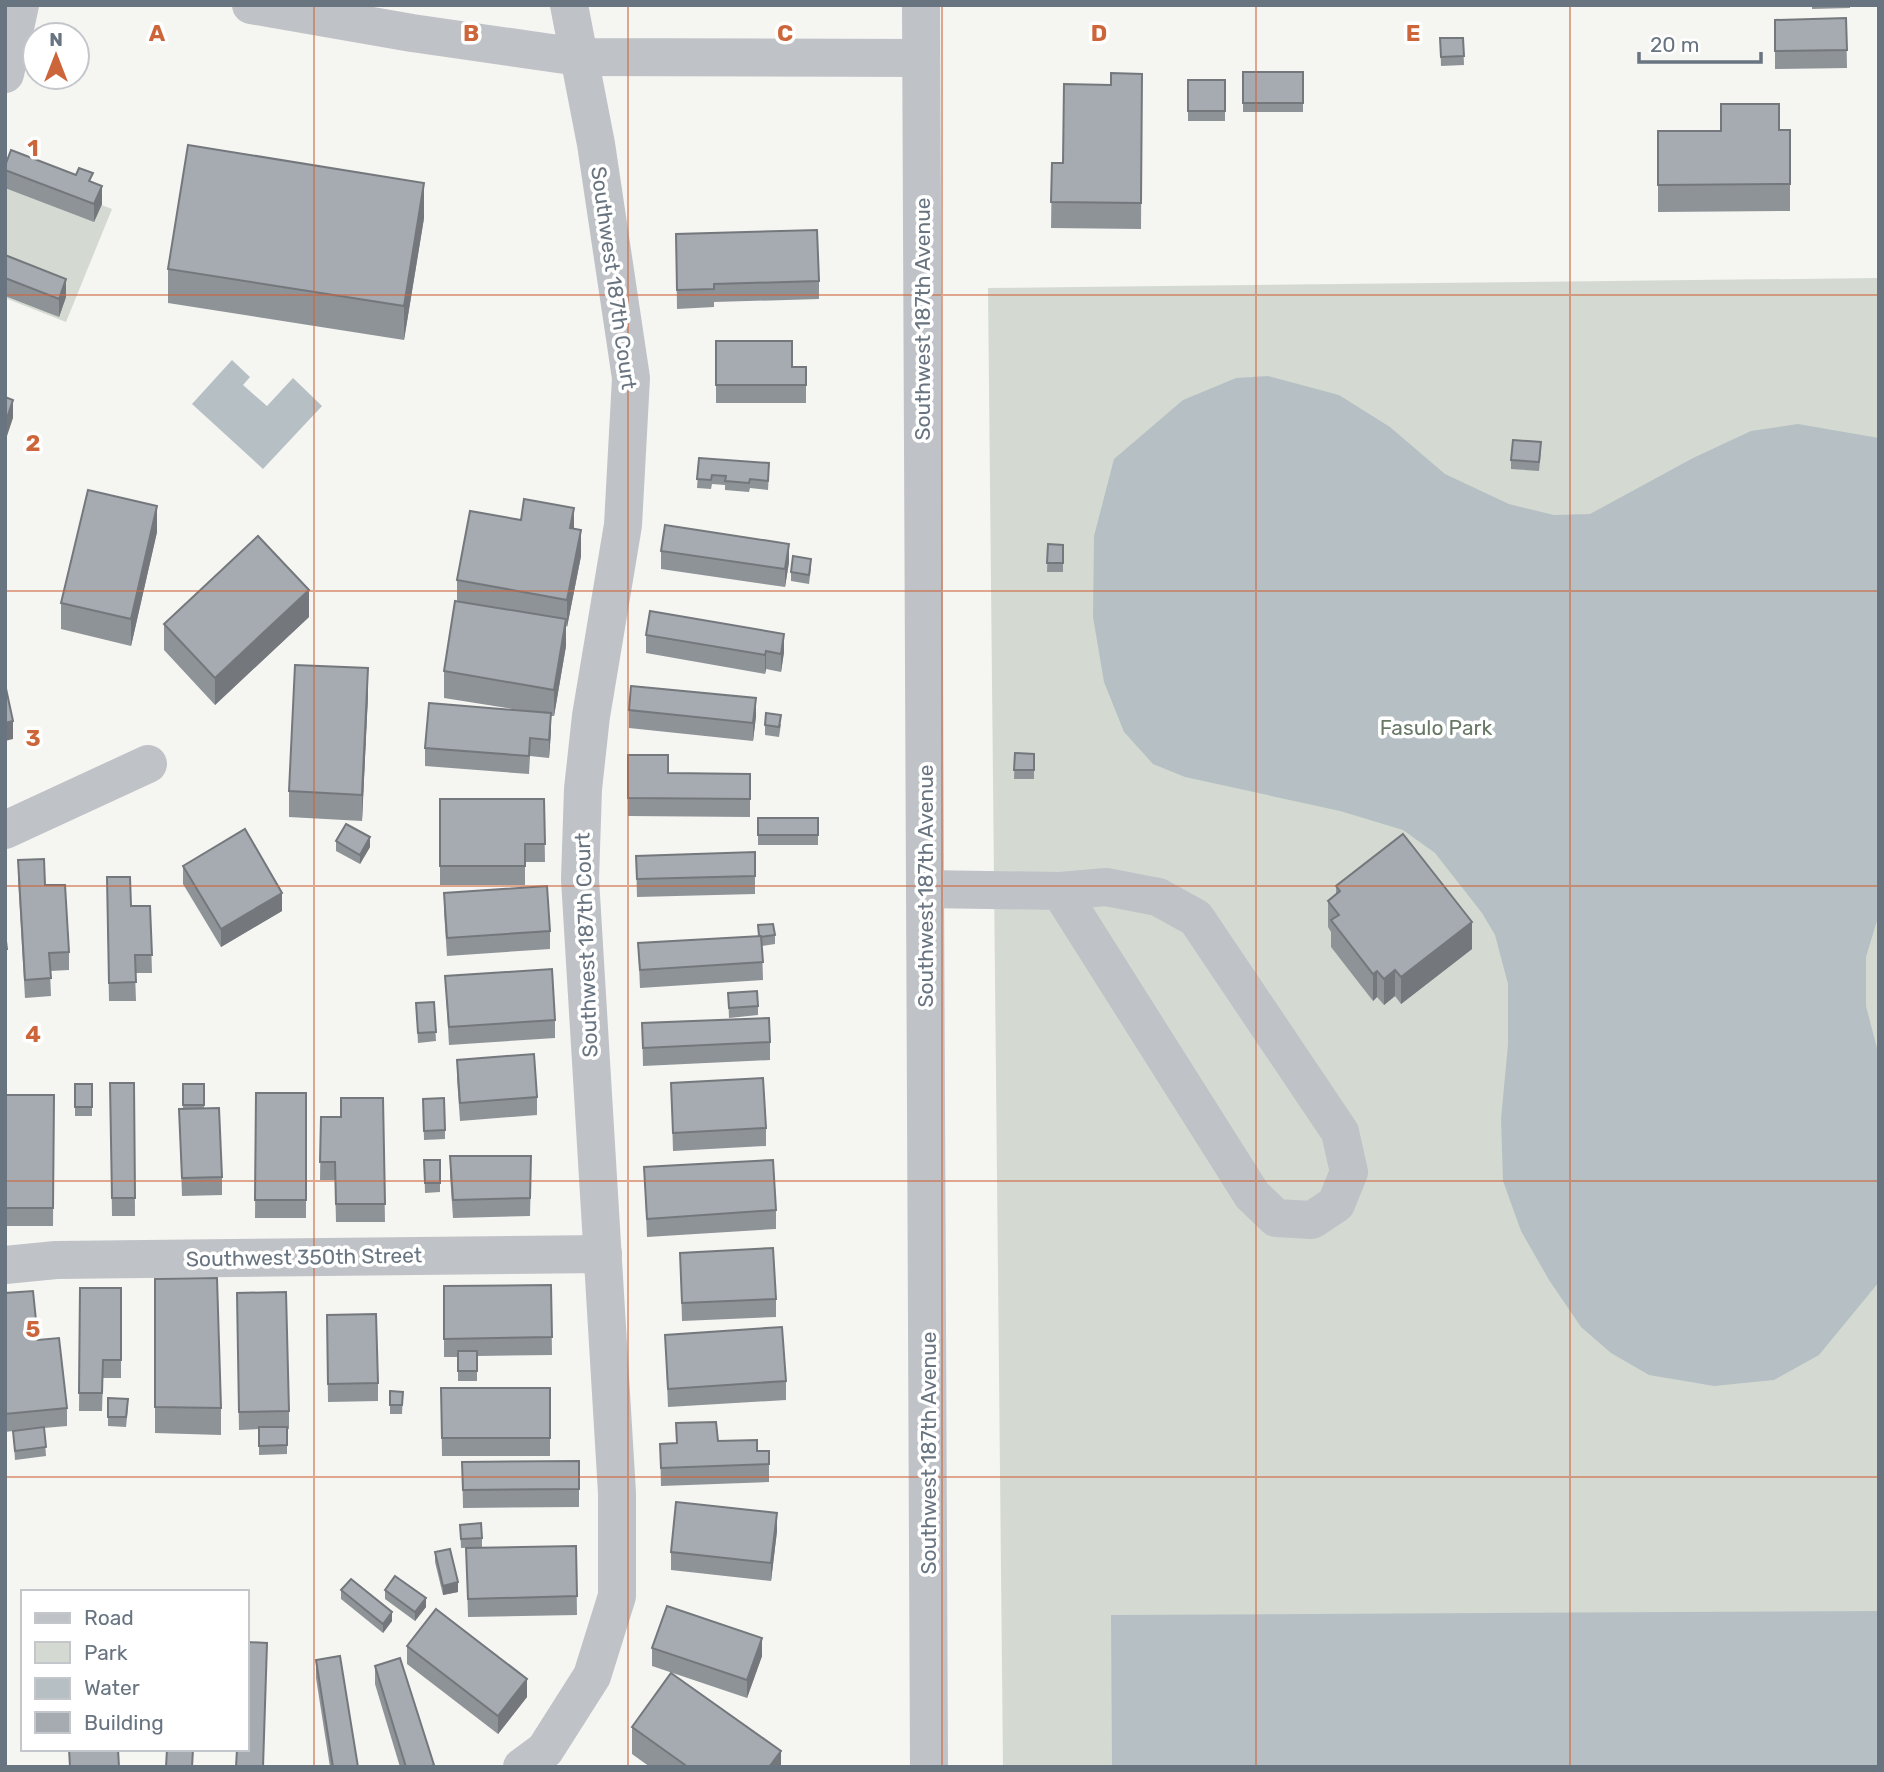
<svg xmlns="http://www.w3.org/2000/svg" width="1884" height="1772" font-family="Rubik,sans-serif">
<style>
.green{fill:#d4dad2}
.water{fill:#b6c0c4}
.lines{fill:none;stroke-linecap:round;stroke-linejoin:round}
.minor{stroke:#bfc2c6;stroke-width:38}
.wall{fill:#8e9398}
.shaded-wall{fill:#74787c}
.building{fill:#a5abb1;stroke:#74787c;stroke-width:2}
.grid{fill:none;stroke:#cd653a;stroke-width:2;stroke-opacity:0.55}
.labels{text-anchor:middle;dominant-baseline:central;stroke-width:7;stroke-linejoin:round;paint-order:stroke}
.street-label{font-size:21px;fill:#687480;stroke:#fff}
.park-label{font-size:21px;fill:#687866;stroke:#fff}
.grid-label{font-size:23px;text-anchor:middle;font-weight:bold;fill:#cd653a;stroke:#fff;stroke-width:7;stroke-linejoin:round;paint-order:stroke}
</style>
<rect width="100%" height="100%" fill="#f5f5f2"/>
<g class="green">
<polygon points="14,170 112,209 66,322 5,298 5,192"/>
<polygon points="1879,278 1879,1767 1003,1767 988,288"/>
</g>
<g class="water">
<polygon points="232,360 250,377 243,385 267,406 293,378 322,406 263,469 192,404"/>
<polygon points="1268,376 1339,395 1390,427 1445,474 1509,504 1554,515 1590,514 1693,458 1751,431 1798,424 1879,438 1879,914 1866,957 1866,1006 1879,1056 1879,1282 1819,1355 1774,1380 1714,1386 1649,1375 1611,1353 1581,1327 1549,1280 1521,1231 1503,1181 1501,1119 1508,1044 1508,984 1495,935 1482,913 1435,853 1403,830 1340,811 1185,777 1153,764 1124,732 1104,682 1093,617 1094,536 1114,459 1183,400 1236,378"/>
<polygon points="1879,1611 1879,1767 1112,1767 1111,1615"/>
</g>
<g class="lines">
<g class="minor">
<polyline points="251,5 412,33 579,57 921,58"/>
<polyline points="921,5 929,1767"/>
<polyline points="5,74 20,5"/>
<polyline points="5,830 148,764"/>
<polyline points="925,889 1060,891 1252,1195 1276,1218 1312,1220 1336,1204 1349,1172 1340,1132 1196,918 1158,897 1106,887 1060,891"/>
<polyline points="5,1265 56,1260 603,1254"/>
<polyline points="522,1767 545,1750 592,1676 617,1596 617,1493 580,879 583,789 591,716 623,525 631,378 596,144 569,5"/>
</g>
</g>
<g class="wall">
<polygon points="1812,5 1850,5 1850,8 1812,9"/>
<polygon points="1846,18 1847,68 1775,69 1775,20"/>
<polygon points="1440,38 1463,38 1464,65 1441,66"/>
<rect x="1243" y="72" width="60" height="40"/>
<polygon points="1142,74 1141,229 1051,228 1052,163 1063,163 1111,85"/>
<rect x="1188" y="80" width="37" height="41"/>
<polygon points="1721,104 1779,130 1790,130 1790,211 1658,212 1658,131 1721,131"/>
<polygon points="5,166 76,175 93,183 102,204 94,222 5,188"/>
<polygon points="424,218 404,340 168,303 168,269"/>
<polygon points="676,234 819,281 819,299 714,302 714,307 677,309"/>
<polygon points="5,255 66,297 59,317 5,296"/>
<polygon points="716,341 792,367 806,367 806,403 716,403"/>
<polygon points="1541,451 1539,471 1511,469 1511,460"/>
<polygon points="699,458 769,472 768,490 750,488 749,492 725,490 725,485 712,484 711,489 697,488"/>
<polygon points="574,528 581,556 567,627 566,626 566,646 554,716 551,716 551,731 549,758 530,756 529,774 425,766 425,748 519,710 444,698 444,671 457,601 457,580"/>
<polygon points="157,532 131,646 61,629 61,603"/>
<polygon points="1048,544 1063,545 1063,572 1047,572"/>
<polygon points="661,551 789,562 785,587 661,569"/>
<polygon points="811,568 809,584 791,581 791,572"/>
<polygon points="309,617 215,705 164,650 164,624"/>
<polygon points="646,635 784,652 781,672 766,669 765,674 646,653"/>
<polygon points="368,695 362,821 289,817 289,791"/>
<polygon points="629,710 756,716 753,741 629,728"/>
<polygon points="781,724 779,737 765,735 765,725"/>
<polygon points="1015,753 1034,754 1034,779 1014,779"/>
<polygon points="628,755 668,773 750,774 750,817 628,816"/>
<polygon points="440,799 544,799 545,862 525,862 525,885 440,885"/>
<rect x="758" y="818" width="60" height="27"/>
<polygon points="336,841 370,847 360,864 336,851"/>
<polygon points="755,852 755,894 637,897 636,856"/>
<polygon points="18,860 45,885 69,952 69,970 50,971 51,996 25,998 18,878"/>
<polygon points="183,866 282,911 221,947 183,884"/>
<polygon points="1336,886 1472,949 1401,1004 1395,996 1384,1005 1377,997 1373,1001 1331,947 1331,932 1328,927 1328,901 1336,894"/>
<polygon points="444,893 550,931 550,949 447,956 444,911"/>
<polygon points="107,895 131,906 150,906 152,973 135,973 136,1001 109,1001"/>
<polygon points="758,925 775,935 775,944 762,946 763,980 640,988 638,943 759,936"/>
<polygon points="5,933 7,949 7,967 5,967"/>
<polygon points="445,976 555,1020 555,1038 449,1045"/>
<polygon points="728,993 758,1006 758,1015 729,1018"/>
<polygon points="434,1002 436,1041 418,1043 416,1003"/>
<polygon points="642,1023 770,1042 770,1060 643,1066"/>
<polygon points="457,1060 537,1097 537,1115 460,1121 457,1078"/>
<polygon points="5,1077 6,1095 54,1095 53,1226 5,1226"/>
<polygon points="110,1083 134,1083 135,1216 112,1216"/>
<polygon points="671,1083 766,1128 766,1146 673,1151"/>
<rect x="75" y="1084" width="17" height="32"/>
<polygon points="183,1084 204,1084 204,1109 222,1177 222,1195 182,1196 179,1109 183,1109"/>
<polygon points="256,1093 306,1093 306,1218 255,1218"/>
<polygon points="383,1098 385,1222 336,1222 335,1180 320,1180 321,1117 341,1117"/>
<polygon points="423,1099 445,1130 445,1139 424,1140"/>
<polygon points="450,1156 531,1174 530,1216 453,1218 450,1174"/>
<polygon points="424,1160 440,1160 440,1192 425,1193"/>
<polygon points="644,1167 776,1210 776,1229 647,1237"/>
<polygon points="680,1253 776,1299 776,1317 682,1321"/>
<polygon points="155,1279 221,1408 221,1435 155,1433"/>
<polygon points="551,1285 552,1355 477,1356 477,1381 458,1381 458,1357 444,1357 444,1286"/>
<polygon points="80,1288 121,1288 121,1378 103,1378 102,1411 79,1411"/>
<polygon points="5,1293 38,1340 67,1408 67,1426 44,1428 46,1456 15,1460 13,1431 5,1432"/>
<polygon points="237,1293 289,1411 289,1429 287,1429 287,1454 259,1455 259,1429 239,1430"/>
<polygon points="327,1333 378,1383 378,1401 328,1402"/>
<polygon points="665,1335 786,1381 786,1400 668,1407"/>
<polygon points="441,1388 550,1388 550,1456 442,1456"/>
<polygon points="390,1391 403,1392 402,1414 390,1414"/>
<polygon points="108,1398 128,1408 126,1427 108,1426"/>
<polygon points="676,1423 718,1441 757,1451 769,1464 769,1482 661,1486 660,1444 676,1443"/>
<polygon points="579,1461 579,1507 463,1508 462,1462"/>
<polygon points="460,1525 482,1538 482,1547 461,1548"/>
<polygon points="777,1531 771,1581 671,1570 671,1552"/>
<polygon points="576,1546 577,1615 468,1617 466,1548"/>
<polygon points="435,1552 458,1592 443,1595 435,1562"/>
<polygon points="341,1590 392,1621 383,1633 341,1599"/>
<polygon points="385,1590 426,1607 415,1621 385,1599"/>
<polygon points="407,1646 527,1697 498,1734 407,1664"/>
<polygon points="652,1648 762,1656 747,1698 652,1666"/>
<polygon points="316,1660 358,1767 330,1767 316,1678"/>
<polygon points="375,1666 434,1767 400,1767 375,1684"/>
<polygon points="632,1727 781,1767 650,1767 632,1754"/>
</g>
<g class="shaded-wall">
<polygon points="424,183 424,218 404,340 404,306"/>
<polygon points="102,186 102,204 94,222 94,204"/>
<polygon points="66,279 66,297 59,317 59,299"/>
<polygon points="13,400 13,418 5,442 5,424"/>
<polygon points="157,506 157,532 131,646 131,619"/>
<polygon points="574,508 574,534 570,528"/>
<polygon points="581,530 581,556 567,627 567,600"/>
<polygon points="789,544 789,562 785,587 785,569"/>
<polygon points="309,590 309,617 215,705 215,678"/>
<polygon points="566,619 566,646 554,716 554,690"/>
<polygon points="784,634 784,652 781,672 781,654"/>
<polygon points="766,651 766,669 765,674 765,655"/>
<polygon points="368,668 368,695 362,821 362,795"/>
<polygon points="756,698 756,716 753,741 753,723"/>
<polygon points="551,713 551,731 549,758 549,740"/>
<polygon points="13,721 13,739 5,741 5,723"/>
<polygon points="370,837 370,847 360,864 360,855"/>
<polygon points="282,893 282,911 221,947 221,929"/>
<polygon points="1472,922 1472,949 1401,1004 1401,977"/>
<polygon points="1395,970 1395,996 1384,1005 1384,979"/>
<polygon points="1377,971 1377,997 1373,1001 1373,974"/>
<polygon points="777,1513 777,1531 771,1581 771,1563"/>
<polygon points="458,1582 458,1592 443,1595 443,1586"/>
<polygon points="426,1598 426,1607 415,1621 415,1612"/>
<polygon points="392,1612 392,1621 383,1633 383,1624"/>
<polygon points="762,1638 762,1656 747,1698 747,1680"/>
<polygon points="527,1679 527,1697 498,1734 498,1716"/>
<polygon points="781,1751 781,1767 769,1767"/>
</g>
<g class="building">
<polygon points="1846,18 1847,50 1775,51 1775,20"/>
<polygon points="1440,38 1463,38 1464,56 1441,57"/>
<rect x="1243" y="72" width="60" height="31"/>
<polygon points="1111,73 1142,74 1141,203 1051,202 1052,163 1063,163 1064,84 1111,85"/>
<rect x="1188" y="80" width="37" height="31"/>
<polygon points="1721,104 1779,104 1779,130 1790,130 1790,184 1658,185 1658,131 1721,131"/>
<polygon points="188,145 424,183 404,306 168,269"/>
<polygon points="11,150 76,175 79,168 93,173 89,181 102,186 94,204 5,170 5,166"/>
<polygon points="817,230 819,281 714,284 714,289 677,290 676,234"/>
<polygon points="5,255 66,279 59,299 5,278"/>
<polygon points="716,341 792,341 792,367 806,367 806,385 716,385"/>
<polygon points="5,397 13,400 5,424"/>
<polygon points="1513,440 1541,442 1539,462 1511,460"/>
<polygon points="699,458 769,463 768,481 750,479 749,483 725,481 726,476 712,475 711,480 697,479"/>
<polygon points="88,490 157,506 131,619 61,603"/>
<polygon points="524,499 574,508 570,528 581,530 567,600 457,580 470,511 521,520"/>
<polygon points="665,525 789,544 785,569 661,551"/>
<polygon points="258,536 309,590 215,678 164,624"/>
<polygon points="1048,544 1063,545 1063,563 1047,563"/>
<polygon points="793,556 811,559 809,575 791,572"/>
<polygon points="455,601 566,619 554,690 444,671"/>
<polygon points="650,611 784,634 781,654 766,651 765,655 646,635"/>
<polygon points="295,665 368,668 362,795 289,791"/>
<polygon points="5,684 13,721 5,723"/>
<polygon points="631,686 756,698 753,723 629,710"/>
<polygon points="429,703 551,713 549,740 530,738 529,756 425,748"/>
<polygon points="766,713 781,715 779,727 765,725"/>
<polygon points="1015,753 1034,754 1034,770 1014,770"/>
<polygon points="628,755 668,755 668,773 750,774 750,799 628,798"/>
<polygon points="440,799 544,799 545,844 525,844 525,866 440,866"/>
<rect x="758" y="818" width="60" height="17"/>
<polygon points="346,824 370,837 360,855 336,841"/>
<polygon points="245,829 282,893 221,929 183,866"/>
<polygon points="1403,834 1472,922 1401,977 1395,970 1384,979 1377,971 1373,974 1331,920 1339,915 1328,901 1340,891 1336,886"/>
<polygon points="755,852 755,876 637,879 636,856"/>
<polygon points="44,859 45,885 65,885 69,952 49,953 51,978 25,980 18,860"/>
<polygon points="107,877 130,877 131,906 150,906 152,955 135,955 136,982 109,983"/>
<polygon points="547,886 550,931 447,938 444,893"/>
<polygon points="773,924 775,935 761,937 761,936 759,936 758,925"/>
<polygon points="5,933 7,949 5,949"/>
<polygon points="761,936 763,962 640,970 638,943"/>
<polygon points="552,969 555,1020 449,1027 445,976"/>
<polygon points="757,991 758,1006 729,1008 728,993"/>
<polygon points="434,1002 436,1032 418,1033 416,1003"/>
<polygon points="769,1018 770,1042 643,1048 642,1023"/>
<polygon points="534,1054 537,1097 460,1103 457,1060"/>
<polygon points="763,1078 766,1128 673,1133 671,1083"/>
<polygon points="110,1083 134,1083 135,1198 112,1198"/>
<rect x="75" y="1084" width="17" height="23"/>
<rect x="183" y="1084" width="21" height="21"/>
<polygon points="256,1093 306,1093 306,1200 255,1200"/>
<polygon points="5,1095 54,1095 53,1208 5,1208"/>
<polygon points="341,1098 383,1098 385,1204 336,1204 335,1162 320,1162 321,1117 341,1117"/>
<polygon points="444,1098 445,1130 424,1131 423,1099"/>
<polygon points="219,1108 222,1177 182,1178 179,1109"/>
<polygon points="450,1156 531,1156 530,1198 453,1200"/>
<polygon points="424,1160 440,1160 440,1183 425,1183"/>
<polygon points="773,1160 776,1210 647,1219 644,1167"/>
<polygon points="773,1248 776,1299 682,1303 680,1253"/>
<polygon points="217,1278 221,1408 155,1407 155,1279"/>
<polygon points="551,1285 552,1337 444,1339 444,1286"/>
<polygon points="80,1288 121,1288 121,1360 103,1360 102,1393 79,1393"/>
<polygon points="33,1291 38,1340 59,1338 67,1408 5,1414 5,1293"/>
<polygon points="286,1292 289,1411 239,1412 237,1293"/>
<polygon points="376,1314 378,1383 328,1384 327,1315"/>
<polygon points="782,1327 786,1381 668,1389 665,1335"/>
<rect x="458" y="1351" width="19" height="20"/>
<polygon points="441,1388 550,1388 550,1438 442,1438"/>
<polygon points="390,1391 403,1392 402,1405 390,1405"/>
<polygon points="108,1398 128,1399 126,1417 108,1417"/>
<polygon points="716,1422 718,1441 757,1440 757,1451 769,1451 769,1464 661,1468 660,1444 677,1443 676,1423"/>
<polygon points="44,1427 46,1447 15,1451 13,1431"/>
<polygon points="259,1427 287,1427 287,1445 259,1446"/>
<polygon points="579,1461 579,1489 463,1490 462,1462"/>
<polygon points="676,1502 777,1513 771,1563 671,1552"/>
<polygon points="481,1523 482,1538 461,1539 460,1525"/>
<polygon points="576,1546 577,1596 468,1599 466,1548"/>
<polygon points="450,1549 458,1582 443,1586 435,1552"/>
<polygon points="395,1576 426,1598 415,1612 385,1590"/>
<polygon points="351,1579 392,1612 383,1624 341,1590"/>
<polygon points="667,1606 762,1638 747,1680 652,1648"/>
<polygon points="436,1609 527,1679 498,1716 407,1646"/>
<polygon points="247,1642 267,1643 263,1767 236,1767 237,1749 247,1749"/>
<polygon points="340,1656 358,1767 333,1767 316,1660"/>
<polygon points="400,1658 434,1765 429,1767 406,1767 375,1666"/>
<polygon points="671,1673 781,1751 769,1767 688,1767 632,1727"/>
<polygon points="69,1749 118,1749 119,1767 70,1767"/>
<polygon points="167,1749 193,1749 192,1767 166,1767"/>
</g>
<path class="grid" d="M314,5V1767M628,5V1767M942,5V1767M1256,5V1767M1570,5V1767M5,295H1879M5,591H1879M5,886H1879M5,1181H1879M5,1477H1879"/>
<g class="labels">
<g class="street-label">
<text transform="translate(614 278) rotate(82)">Southwest 187th Court</text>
<text transform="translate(922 319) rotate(-90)">Southwest 187th Avenue</text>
<text transform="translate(925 886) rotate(-90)">Southwest 187th Avenue</text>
<text transform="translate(586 945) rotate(-92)">Southwest 187th Court</text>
<text transform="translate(304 1257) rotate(-1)">Southwest 350th Street</text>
<text transform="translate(928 1453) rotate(-90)">Southwest 187th Avenue</text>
</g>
<g class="park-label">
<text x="1436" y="727">Fasulo Park</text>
</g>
</g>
<g class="grid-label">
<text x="157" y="41">A</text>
<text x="471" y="41">B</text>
<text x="785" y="41">C</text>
<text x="1099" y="41">D</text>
<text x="1413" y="41">E</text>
<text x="33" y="156">1</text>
<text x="33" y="451">2</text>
<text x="33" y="746">3</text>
<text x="33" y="1042">4</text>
<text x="33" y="1337">5</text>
</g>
<rect width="1884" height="1772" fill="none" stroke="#687480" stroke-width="14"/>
<rect x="21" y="1590" width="228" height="161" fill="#ffffff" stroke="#c3c7cc" stroke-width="2"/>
<rect x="35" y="1613" width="35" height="10" fill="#bfc2c6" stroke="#c3c7cc" stroke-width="2"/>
<text x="84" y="1625" font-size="21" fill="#687480">Road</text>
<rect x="35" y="1642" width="35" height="21" fill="#d4dad2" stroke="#c3c7cc" stroke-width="2"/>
<text x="84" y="1660" font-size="21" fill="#687480">Park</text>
<rect x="35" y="1678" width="35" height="21" fill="#b6c0c4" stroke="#c3c7cc" stroke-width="2"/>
<text x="84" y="1695" font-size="21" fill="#687480">Water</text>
<rect x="35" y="1712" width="35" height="21" fill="#a5abb1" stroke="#c3c7cc" stroke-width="2"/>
<text x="84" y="1730" font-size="21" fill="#687480">Building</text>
<g transform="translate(56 56)"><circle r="33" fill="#ffffff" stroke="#c3c7cc" stroke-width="2"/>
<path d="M0-5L12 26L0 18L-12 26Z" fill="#cd653a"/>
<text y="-10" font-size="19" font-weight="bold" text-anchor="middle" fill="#687480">N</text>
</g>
<path d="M1639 52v10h122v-10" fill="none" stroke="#687480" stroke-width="3.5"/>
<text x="1650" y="52" font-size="21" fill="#687480" stroke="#ffffff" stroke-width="5" paint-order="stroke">20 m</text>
</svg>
